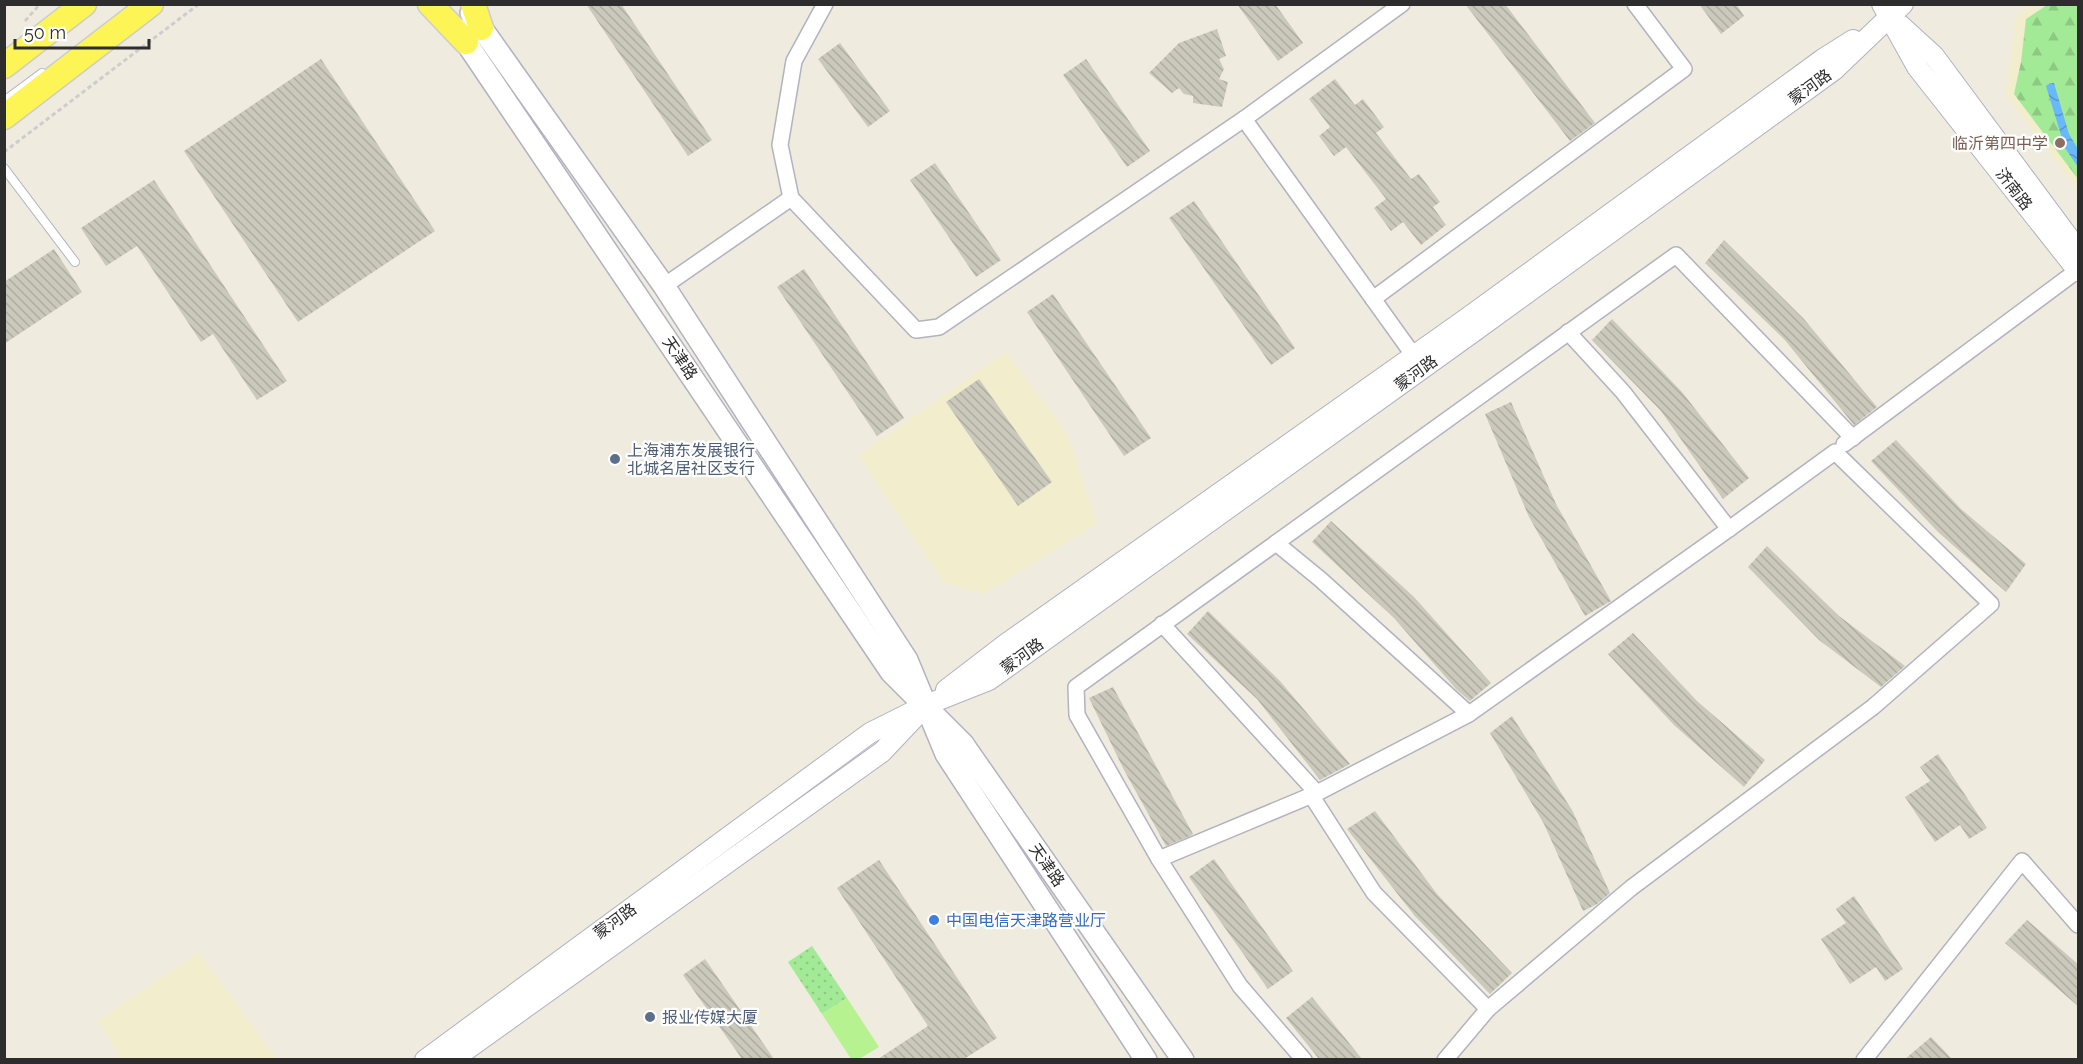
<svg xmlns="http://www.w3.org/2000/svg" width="2083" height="1064" font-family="Raleway,'Noto Sans SC',sans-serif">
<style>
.education{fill:#f2edcd}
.green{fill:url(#green-dots)}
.forest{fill:url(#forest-firs)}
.pitch{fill:#b7f291}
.water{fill:url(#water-waves)}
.building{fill:url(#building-back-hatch)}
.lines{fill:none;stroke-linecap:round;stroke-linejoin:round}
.service-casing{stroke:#b2b2c1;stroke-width:10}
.minor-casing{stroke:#b2b2c1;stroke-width:18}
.tertiary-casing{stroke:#b2b2c1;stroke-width:22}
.secondary-casing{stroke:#b2b2c1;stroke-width:24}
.primary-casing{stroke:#cdcdcd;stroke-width:27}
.path{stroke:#cdcdcd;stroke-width:3;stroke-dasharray:4.5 3;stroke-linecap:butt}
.service{stroke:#fff;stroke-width:8}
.minor{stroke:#fff;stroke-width:15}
.tertiary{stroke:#fff;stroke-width:20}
.secondary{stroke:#fff;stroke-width:21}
.primary{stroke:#fdf555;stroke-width:24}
.education-dot{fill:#8d6e63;stroke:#fff;stroke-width:2}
.service-dot{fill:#5c6f8a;stroke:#fff;stroke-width:2}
.shop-dot{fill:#3f7fe0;stroke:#fff;stroke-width:2}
.labels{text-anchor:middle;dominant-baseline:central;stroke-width:4.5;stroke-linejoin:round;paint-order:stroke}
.street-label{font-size:16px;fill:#2d2d2d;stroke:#fff}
.education-label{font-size:16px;fill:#785e54;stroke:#fff;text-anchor:end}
.service-label{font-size:16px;fill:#4e5e75;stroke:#fff;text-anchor:start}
.shop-label{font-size:16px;fill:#366cbe;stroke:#fff;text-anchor:start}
</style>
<defs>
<pattern id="green-dots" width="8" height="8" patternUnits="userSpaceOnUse" patternTransform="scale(1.5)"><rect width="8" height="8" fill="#a3ea96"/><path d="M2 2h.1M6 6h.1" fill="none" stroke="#8dc982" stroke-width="1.8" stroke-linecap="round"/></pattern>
<pattern id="forest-firs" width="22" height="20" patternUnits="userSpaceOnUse" patternTransform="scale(1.5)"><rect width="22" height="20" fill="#a3ea96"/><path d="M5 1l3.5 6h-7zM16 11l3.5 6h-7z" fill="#8dc982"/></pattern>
<pattern id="water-waves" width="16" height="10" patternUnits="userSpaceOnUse" patternTransform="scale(1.5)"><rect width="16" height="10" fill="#69b8f9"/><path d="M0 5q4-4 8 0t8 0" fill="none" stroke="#5796ca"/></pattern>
<pattern id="building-back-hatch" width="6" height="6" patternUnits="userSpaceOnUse" patternTransform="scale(1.5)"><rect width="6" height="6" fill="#cbc9bc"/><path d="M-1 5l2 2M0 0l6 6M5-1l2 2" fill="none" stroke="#afada2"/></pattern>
</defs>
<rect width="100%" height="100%" fill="#efebde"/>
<g class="education">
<polygon points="2030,5 2078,5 2078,190 2005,95 2017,13"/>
<polygon points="1006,352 1068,435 1097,524 983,594 943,582 858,455"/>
<polygon points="199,952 277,1059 122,1059 97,1021"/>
</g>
<polygon class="green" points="812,946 847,998 822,1014 788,962"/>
<polygon class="forest" points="2047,5 2078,5 2078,179 2014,94 2021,62 2026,19"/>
<polygon class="pitch" points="847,998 879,1047 859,1059 851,1059 822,1014"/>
<polygon class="water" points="2050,83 2054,83 2069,134 2078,149 2078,167 2065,148 2046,86"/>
<g class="building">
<polygon points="586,4 621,4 712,140 688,156"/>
<polygon points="1237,4 1275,4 1303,43 1278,61"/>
<polygon points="1465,4 1505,4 1595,123 1570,141"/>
<polygon points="1699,4 1736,4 1744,16 1721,34"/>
<polygon points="1217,29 1226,56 1219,59 1224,69 1219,79 1228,82 1222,107 1193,103 1193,96 1184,94 1179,88 1172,93 1149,73 1179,43"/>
<polygon points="840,43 890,111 868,127 818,59"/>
<polygon points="321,59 435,231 298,322 184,151"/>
<polygon points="1086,59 1150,151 1127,167 1063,75"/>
<polygon points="1335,79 1355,105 1363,99 1384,127 1376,133 1411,179 1419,174 1440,202 1433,207 1446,225 1421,245 1403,222 1391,231 1374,208 1386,199 1346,147 1334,156 1319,136 1330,127 1309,99"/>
<polygon points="935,163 1001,260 976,277 910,180"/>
<polygon points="154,180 287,381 257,400 213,334 201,342 137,246 106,266 81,228"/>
<polygon points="1194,201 1295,348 1271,365 1169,218"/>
<polygon points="1724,240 1804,319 1877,407 1854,425 1784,339 1705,263"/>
<polygon points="54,249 82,292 4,344 4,282"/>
<polygon points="804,269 904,418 877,436 777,287"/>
<polygon points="1053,294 1151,438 1124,456 1027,312"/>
<polygon points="1612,319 1682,392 1749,478 1723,499 1661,411 1592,340"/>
<polygon points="979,379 1052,482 1018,506 946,402"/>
<polygon points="1511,402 1556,504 1611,601 1585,616 1529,517 1485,414"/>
<polygon points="1896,440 1961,509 2026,564 2006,592 1938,532 1871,461"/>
<polygon points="1331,521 1414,597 1491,683 1470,701 1456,689 1394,618 1312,542"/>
<polygon points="1767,546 1839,616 1905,666 1881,687 1819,640 1748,567"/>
<polygon points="1208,611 1280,681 1350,764 1320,780 1257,699 1187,634"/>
<polygon points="1633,633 1697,701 1765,760 1744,787 1674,725 1608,654"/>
<polygon points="1113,687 1193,834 1190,836 1166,846 1124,770 1089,698"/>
<polygon points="1512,716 1572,810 1610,893 1597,904 1583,911 1544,824 1490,733"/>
<polygon points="1938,754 1987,828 1969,839 1960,825 1935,842 1905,797 1930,781 1920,767"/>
<polygon points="1375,811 1437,894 1512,973 1490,994 1414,915 1347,829"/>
<polygon points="1214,859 1293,971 1268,989 1189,877"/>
<polygon points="879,860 997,1038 964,1059 878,1059 928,1026 837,888"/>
<polygon points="1854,896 1903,969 1885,981 1876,967 1850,984 1821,939 1846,923 1836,909"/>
<polygon points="2027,920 2079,965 2079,1007 2005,943"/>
<polygon points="705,959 774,1059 742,1059 683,975"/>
<polygon points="1312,997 1362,1059 1319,1059 1286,1018"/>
<polygon points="1931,1037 1952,1059 1905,1059"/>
</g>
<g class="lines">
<defs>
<g id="service">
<polyline points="4,101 42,73"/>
<polyline points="4,168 75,262"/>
</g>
<g id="minor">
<polyline points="825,4 794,61 780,145 791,198 916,330 939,327 1244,119 1402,4"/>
<polyline points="1244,119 1414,356"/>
<polyline points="664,286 791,198"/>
<polyline points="1373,299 1684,69 1635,4"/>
<polyline points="1568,332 1623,392 1729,529"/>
<polyline points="1844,444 2078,270"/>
<polyline points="1276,543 1320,579 1469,714"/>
<polyline points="1162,624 1317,793"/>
<polyline points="1311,795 1374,893 1488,1009"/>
<polyline points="1159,859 1077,715 1076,687 1676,255 1853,438"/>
<polyline points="1304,1060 1240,986 1159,859 1317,793 1469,714 1729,529 1835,452 1991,604 1873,707 1631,888 1488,1009 1445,1060"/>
<polyline points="1864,1060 2022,861 2078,925"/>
</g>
<g id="tertiary">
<polyline points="1882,4 1917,67 2078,271"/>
<polyline points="1900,25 1934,56 2078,250"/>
<polyline points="946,690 1006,644 1466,319 1823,59 1853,40"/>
<polyline points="425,1060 870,733 926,705 989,680 1476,330 1834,70 1903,4"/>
<polyline points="452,1060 882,752 917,715"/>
</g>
<g id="secondary">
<polyline points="471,13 664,286 907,660 946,754 1146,1060"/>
<polyline points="457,29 891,672 963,744 1183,1060"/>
</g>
<g id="primary">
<polyline points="430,4 466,42"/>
<polyline points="473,4 481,28"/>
<polyline points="4,66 84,4"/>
<polyline points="4,117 151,4"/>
</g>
</defs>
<use href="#service" class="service-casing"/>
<use href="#minor" class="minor-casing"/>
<use href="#tertiary" class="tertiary-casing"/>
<use href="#secondary" class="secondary-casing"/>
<use href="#primary" class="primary-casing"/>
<g class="path">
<polyline points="25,21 40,4"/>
<polyline points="4,152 199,4"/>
</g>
<use href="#service" class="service"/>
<use href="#minor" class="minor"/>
<use href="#tertiary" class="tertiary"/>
<use href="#secondary" class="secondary"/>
<use href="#primary" class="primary"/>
</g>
<circle class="education-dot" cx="2060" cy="143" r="6"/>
<g class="service-dot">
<circle cx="615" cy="459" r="6"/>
<circle cx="650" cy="1017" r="6"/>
</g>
<circle class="shop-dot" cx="934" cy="920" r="6"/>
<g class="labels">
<g class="street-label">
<text transform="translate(1810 87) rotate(-36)">蒙河路</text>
<text transform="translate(2014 189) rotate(52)">济南路</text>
<text transform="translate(680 358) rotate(56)">天津路</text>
<text transform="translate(1416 373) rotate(-36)">蒙河路</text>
<text transform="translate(1022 656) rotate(-36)">蒙河路</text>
<text transform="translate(1047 865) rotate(55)">天津路</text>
<text transform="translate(615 921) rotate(-36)">蒙河路</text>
</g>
<g class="education-label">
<text x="2048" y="143">临沂第四中学</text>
</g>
<g class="service-label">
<text x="627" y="450">上海浦东发展银行<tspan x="627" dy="18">北城名居社区支行</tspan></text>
<text x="662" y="1017">报业传媒大厦</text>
</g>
<g class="shop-label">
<text x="946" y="920">中国电信天津路营业厅</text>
</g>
</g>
<rect width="2083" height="1064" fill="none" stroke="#2d2d2d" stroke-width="12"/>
<path d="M15 39v9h134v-9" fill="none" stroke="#2d2d2d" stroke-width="3"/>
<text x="24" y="39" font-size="18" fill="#2d2d2d" stroke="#ffffff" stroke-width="4.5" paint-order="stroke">50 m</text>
</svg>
